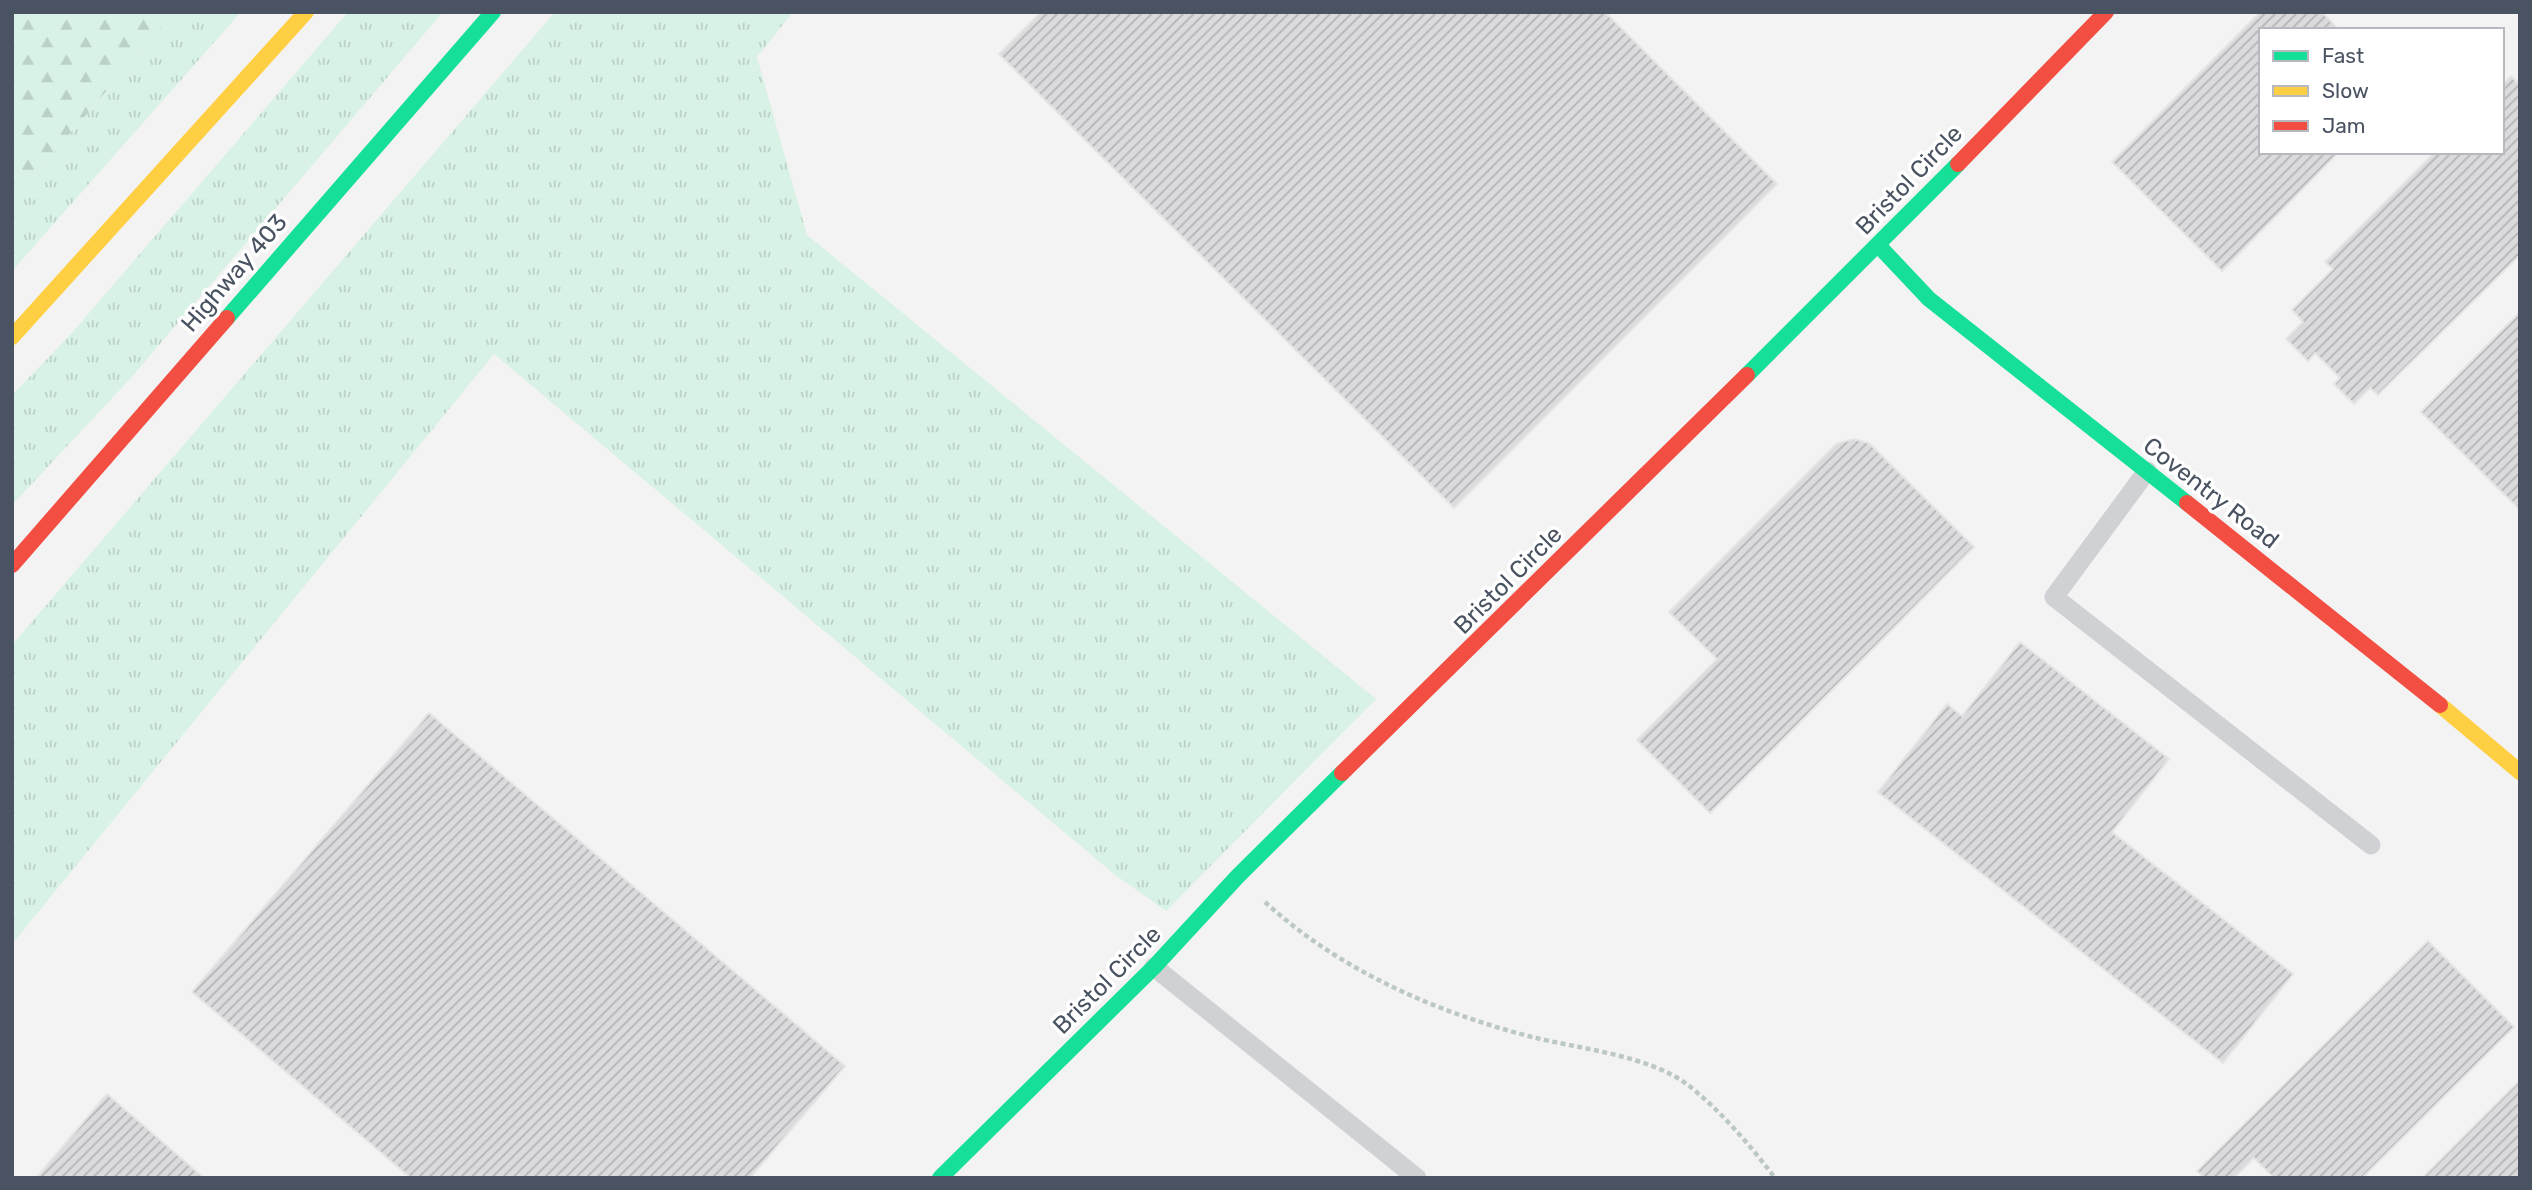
<svg xmlns="http://www.w3.org/2000/svg" width="2532" height="1190" font-family="Rubik,sans-serif">
<style>
.grass{fill:url(#grass-tufts)}
.forest{fill:url(#forest-firs)}
.building{fill:url(#building-hatch);stroke:#e5e5e6;stroke-width:2}
.lines{fill:none;stroke-linecap:round;stroke-linejoin:round}
.path{stroke:#bcc8c5;stroke-width:4.5;stroke-dasharray:5 3.5;stroke-linecap:butt}
.lane{stroke:#cfd1d4;stroke-width:19}
.fast{stroke:#16e098;stroke-width:16}
.slow{stroke:#ffcf43;stroke-width:16}
.jam{stroke:#f24e42;stroke-width:16}
.labels{text-anchor:middle;dominant-baseline:central;stroke-width:7;stroke-linejoin:round;paint-order:stroke}
.street-label{font-size:24px;fill:#495361;stroke:#fff}
</style>
<defs>
<pattern id="grass-tufts" width="24" height="20" patternUnits="userSpaceOnUse" patternTransform="scale(1.75)"><rect width="24" height="20" fill="#d8f2e5"/><path d="M3 7l-1-3M5 7V3M7 7l1-3M15 17l-1-3M17 17v-4M19 17l1-3" fill="none" stroke="#bbd1c7"/></pattern>
<pattern id="forest-firs" width="22" height="20" patternUnits="userSpaceOnUse" patternTransform="scale(1.75)"><rect width="22" height="20" fill="#d8f2e5"/><path d="M5 1l3.5 6h-7zM16 11l3.5 6h-7z" fill="#bbd1c7"/></pattern>
<pattern id="building-hatch" width="6" height="6" patternUnits="userSpaceOnUse" patternTransform="scale(1.75)"><rect width="6" height="6" fill="#dbdbdd"/><path d="M-1 1l2-2M0 6l6-6M5 7l2-2" fill="none" stroke="#b4b4b7"/></pattern>
</defs>
<rect width="100%" height="100%" fill="#f4f3f3"/>
<g class="grass">
<polygon points="174,12 241,12 12,271 12,165 32,178"/>
<polygon points="348,12 443,12 130,379 12,505 12,395 71,334"/>
<polygon points="555,12 793,12 757,57 807,235 1376,699 1166,911 1114,874 494,354 12,944 12,645"/>
</g>
<polygon class="forest" points="12,12 174,12 32,178 12,165"/>
<g class="building">
<polygon points="1041,12 1605,12 1777,184 1454,508 999,54"/>
<polygon points="2260,12 2322,12 2339,30 2261,30 2261,152 2339,152 2222,271 2112,162"/>
<polygon points="2511,76 2520,85 2520,255 2378,395 2370,388 2354,404 2334,384 2340,378 2315,353 2308,361 2286,339 2303,322 2292,310 2333,269 2325,262 2435,152 2502,152 2502,85"/>
<polygon points="2520,312 2520,508 2519,509 2421,412"/>
<polygon points="1853,439 1869,443 1974,547 1710,813 1637,740 1717,659 1669,612 1836,444"/>
<polygon points="2020,642 2169,759 2112,832 2293,974 2223,1063 1878,792 1947,704 1962,716"/>
<polygon points="429,713 845,1066 750,1178 411,1178 192,992"/>
<polygon points="2428,941 2514,1027 2362,1178 2274,1178 2254,1158 2234,1178 2204,1178 2197,1171"/>
<polygon points="2520,1080 2520,1178 2422,1178"/>
<polygon points="107,1094 204,1178 36,1178"/>
</g>
<g class="lines">
<path class="path" d="M1265,902C1339,970 1435,1012 1532,1037C1580,1049 1648,1055 1688,1085C1720,1110 1750,1145 1775,1178"/>
<g class="lane">
<polyline points="2147,471 2054,597 2371,845"/>
<polyline points="1154,967 1417,1178"/>
</g>
<g class="fast">
<polyline points="1878,245 1929,299 2187,503"/>
<polyline points="227,318 493,12"/>
<polyline points="1747,375 1958,164"/>
<polyline points="940,1178 1154,967 1237,877 1342,773"/>
</g>
<g class="slow">
<polyline points="12,337 306,12"/>
<polyline points="2440,705 2520,772"/>
</g>
<g class="jam">
<polyline points="1958,164 2106,12"/>
<polyline points="2187,503 2440,705"/>
<polyline points="12,565 227,318"/>
<polyline points="1342,773 1747,375"/>
</g>
</g>
<g class="labels">
<g class="street-label">
<text transform="translate(1909 180) rotate(-46)">Bristol Circle</text>
<text transform="translate(234 273) rotate(-49)">Highway 403</text>
<text transform="translate(2211 493) rotate(38)">Coventry Road</text>
<text transform="translate(1508 580) rotate(-45)">Bristol Circle</text>
<text transform="translate(1107 980) rotate(-45)">Bristol Circle</text>
</g>
</g>
<rect width="2532" height="1190" fill="none" stroke="#495361" stroke-width="28"/>
<rect x="2259" y="28" width="245" height="126" fill="#ffffff" stroke="#b6bac0" stroke-width="2"/>
<rect x="2273" y="51" width="35" height="10" fill="#16e098" stroke="#b6bac0" stroke-width="2"/>
<text x="2322" y="63" font-size="21" fill="#495361">Fast</text>
<rect x="2273" y="86" width="35" height="10" fill="#ffcf43" stroke="#b6bac0" stroke-width="2"/>
<text x="2322" y="98" font-size="21" fill="#495361">Slow</text>
<rect x="2273" y="121" width="35" height="10" fill="#f24e42" stroke="#b6bac0" stroke-width="2"/>
<text x="2322" y="133" font-size="21" fill="#495361">Jam</text>
</svg>
